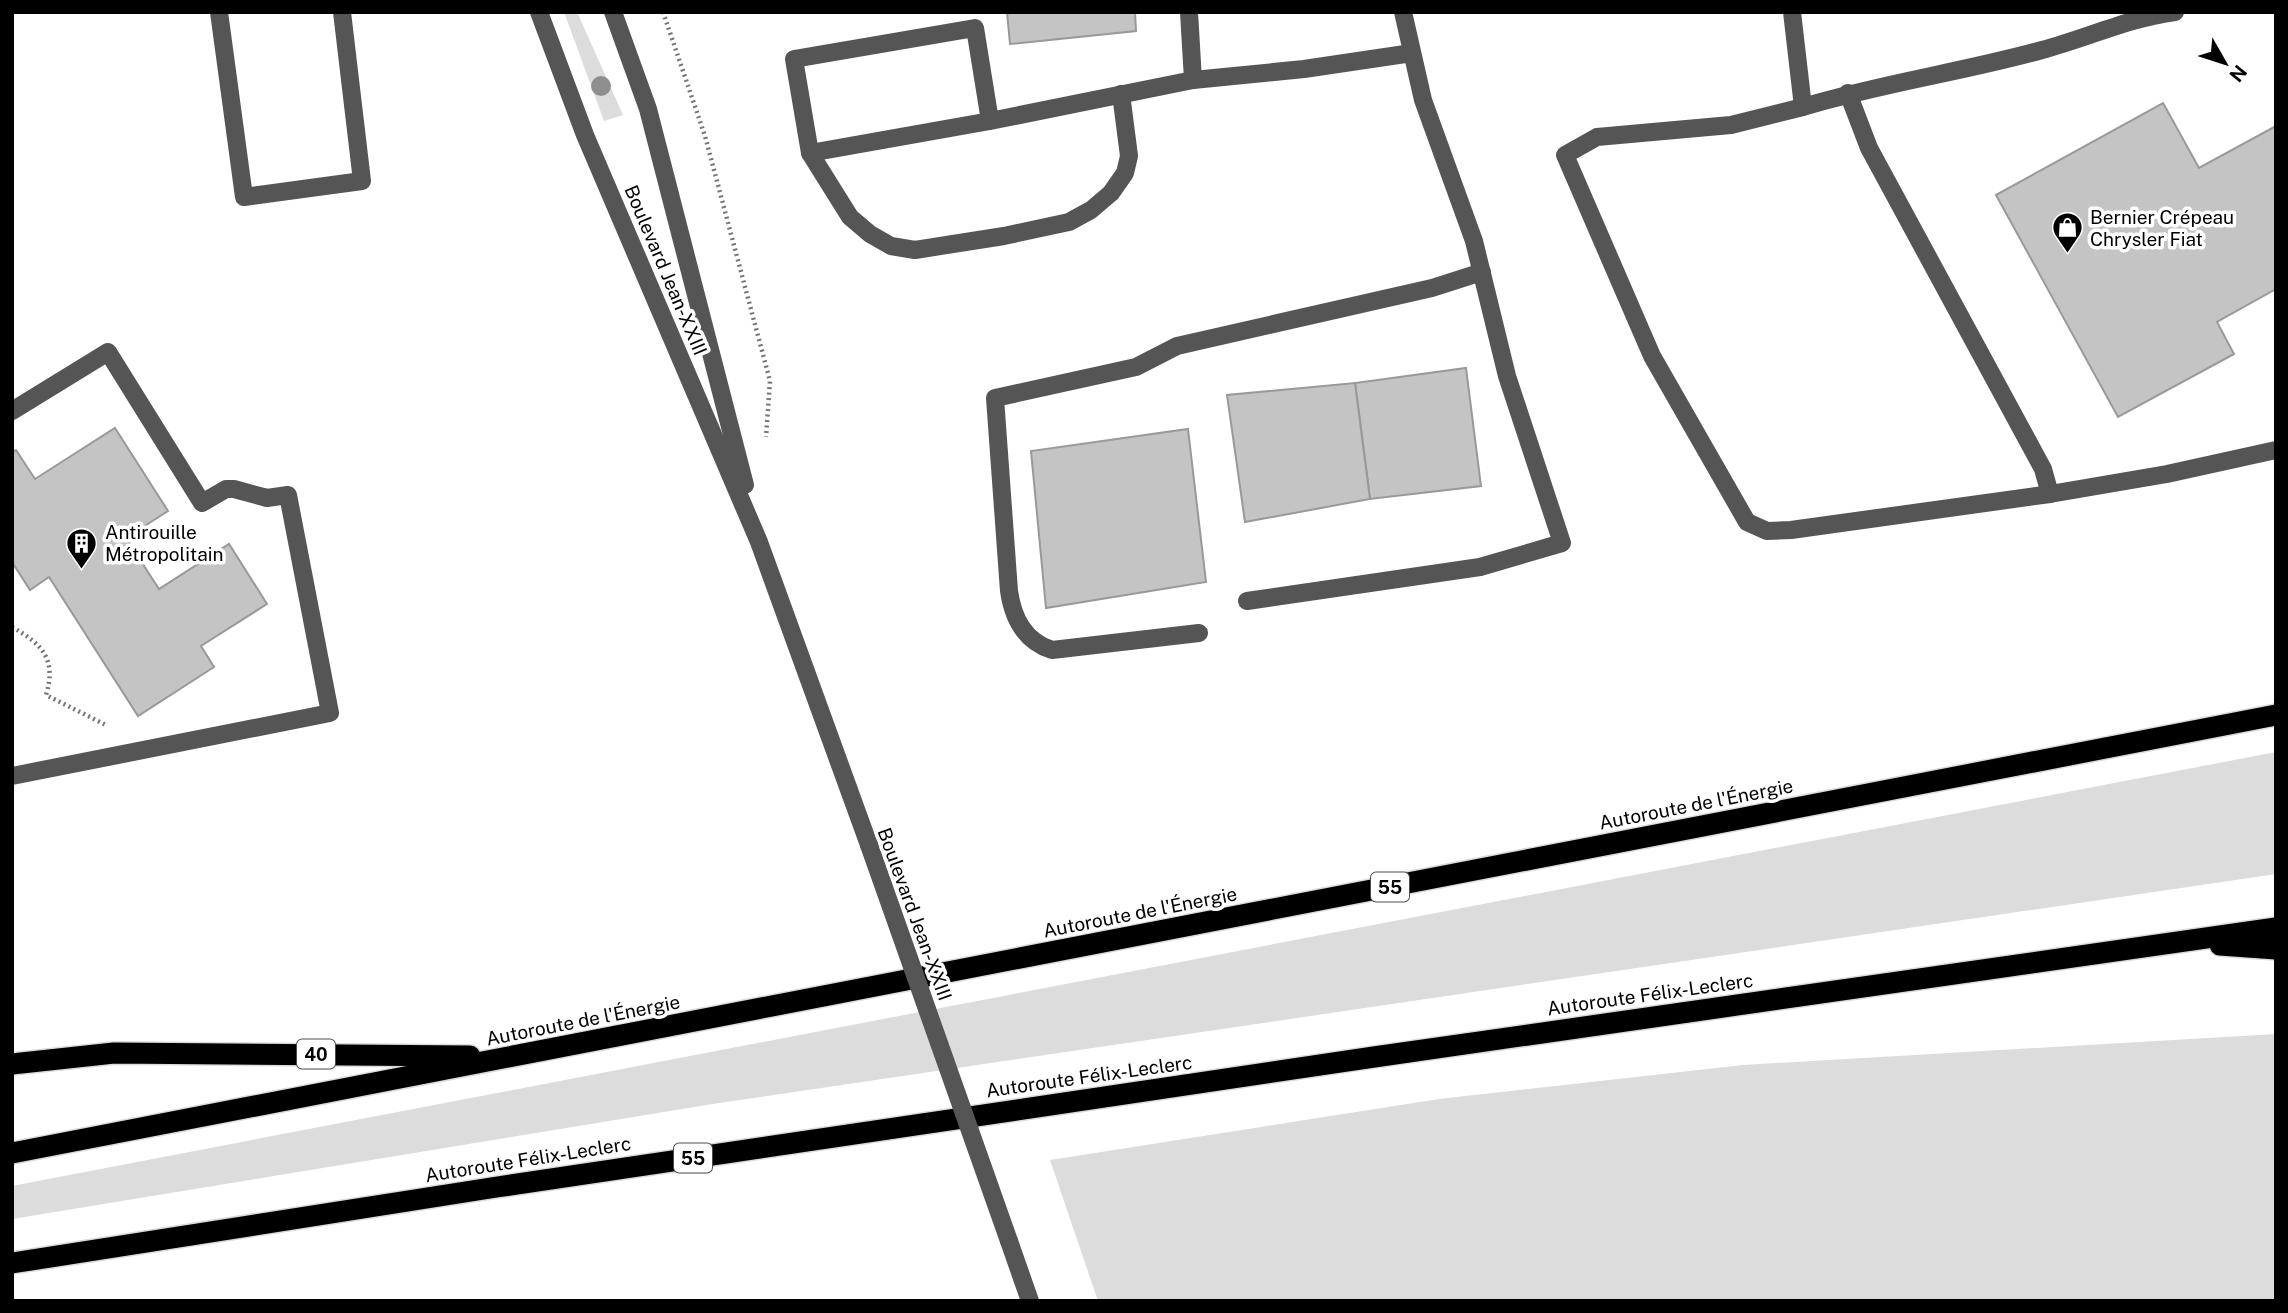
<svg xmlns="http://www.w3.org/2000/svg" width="2288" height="1313" font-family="'Public Sans',sans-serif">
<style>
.green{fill:#dcdcdc}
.building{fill:#c4c4c4;stroke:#999;stroke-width:2}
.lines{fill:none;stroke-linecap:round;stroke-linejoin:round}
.highway-casing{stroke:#dbdbdb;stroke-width:24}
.path{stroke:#777;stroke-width:4.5;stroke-dasharray:2 3.5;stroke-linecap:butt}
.minor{stroke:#555;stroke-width:18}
.highway{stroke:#000;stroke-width:21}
.minor-bridge{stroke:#555;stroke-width:18}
.tree{fill:#8f8f8f}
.labels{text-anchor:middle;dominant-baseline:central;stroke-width:7;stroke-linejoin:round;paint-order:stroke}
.shield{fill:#fff;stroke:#4c4c4c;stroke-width:2}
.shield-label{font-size:18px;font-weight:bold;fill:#000}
.poi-label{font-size:19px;fill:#000;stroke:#fff;text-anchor:start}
.street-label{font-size:19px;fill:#000;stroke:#fff}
</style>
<rect width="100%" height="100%" fill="#fff"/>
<g class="green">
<polygon points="564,12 577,12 623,115 604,121"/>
<polygon points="2276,752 2276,874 719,1103 12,1219 12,1186"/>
<polygon points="2276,1034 2276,1301 1098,1301 1050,1160 1439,1099 1743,1065"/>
</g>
<g class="building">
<polygon points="1007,12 1135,12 1136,31 1010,44"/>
<polygon points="2163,103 2199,168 2276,126 2276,289 2217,322 2234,354 2118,417 1996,195"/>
<polygon points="1466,368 1481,486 1370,499 1355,383"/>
<polygon points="1355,383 1370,499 1245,522 1227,395"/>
<polygon points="115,428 168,511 126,538 159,589 229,544 267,604 201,646 214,667 138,716 49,577 30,590 12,562 12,452 16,450 35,479"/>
<polygon points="1188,429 1206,582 1046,608 1031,451"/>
</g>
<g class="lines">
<defs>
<g id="highway">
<polyline points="2220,945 2276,949"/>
<polyline points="12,1064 114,1053 470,1056"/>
<polyline points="12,1153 2276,715"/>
<polyline points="12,1263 497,1187 1374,1057 2276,928"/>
</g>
</defs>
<use href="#highway" class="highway-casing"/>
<g class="path">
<polyline points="663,12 705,136 770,381 766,437"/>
<path d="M12,627C42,644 57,659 46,695L106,725"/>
</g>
<g class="minor">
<polyline points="219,12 244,197 362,181 342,12"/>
<polyline points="539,12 585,135 759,542 869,845"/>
<polyline points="613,12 648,109 745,485"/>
<path d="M1792,12L1803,107C1882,83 1963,72 2042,50C2087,38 2129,18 2175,12"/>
<polyline points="1193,80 1304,69 1412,53"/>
<polyline points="1848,93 1869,148 2043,469 2050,494"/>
<polyline points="1803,107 1731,125 1597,137 1565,155 1652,356 1747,522 1767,531 1791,530 2050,494 2167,474 2276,450"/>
<polyline points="990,121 975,28 794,59 810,153 990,121 1193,80 1189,12"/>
<polyline points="810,153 850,217 870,234 891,246 915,250 1004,236 1069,222 1091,210 1111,193 1125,173 1129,156 1121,94"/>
<polyline points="12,411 108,352 202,503 226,489 234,489 267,498 288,495 330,713 12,776"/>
<polyline points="1247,601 1480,567 1562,543 1507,376 1474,241 1423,100 1403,12"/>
<path d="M1199,633L1052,650C1024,641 1013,618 1009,591L995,398L1136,367L1177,346L1432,288L1482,272"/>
<polyline points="1009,1241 1030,1301"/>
</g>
<use href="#highway" class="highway"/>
<polyline class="minor-bridge" points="869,845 1009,1241"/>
</g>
<circle class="tree" cx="601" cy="86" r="10"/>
<defs>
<symbol id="shop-pin" viewBox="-11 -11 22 30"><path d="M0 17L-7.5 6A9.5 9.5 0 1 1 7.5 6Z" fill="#000" stroke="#fff"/><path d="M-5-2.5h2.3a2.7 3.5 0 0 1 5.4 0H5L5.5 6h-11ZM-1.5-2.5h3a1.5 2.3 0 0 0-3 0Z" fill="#fff"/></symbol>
<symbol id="building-pin" viewBox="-11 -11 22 30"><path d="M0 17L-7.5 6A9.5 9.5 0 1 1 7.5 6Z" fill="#000" stroke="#fff"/><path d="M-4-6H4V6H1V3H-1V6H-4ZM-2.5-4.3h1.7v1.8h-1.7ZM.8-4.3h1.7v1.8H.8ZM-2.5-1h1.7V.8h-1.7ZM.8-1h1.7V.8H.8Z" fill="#fff"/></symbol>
</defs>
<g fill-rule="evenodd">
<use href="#shop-pin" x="2050" y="210" width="35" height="47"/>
<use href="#building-pin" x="64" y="526" width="35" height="47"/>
</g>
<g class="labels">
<g class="shield">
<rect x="1371" y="872.5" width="38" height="29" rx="5"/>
<rect x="297" y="1039.5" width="38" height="29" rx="5"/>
<rect x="674" y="1143.5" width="38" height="29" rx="5"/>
</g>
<g class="shield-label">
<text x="1390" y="887">55</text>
<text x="316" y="1054">40</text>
<text x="693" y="1158">55</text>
</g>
<g class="poi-label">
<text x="2090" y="217">Bernier Crépeau<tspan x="2090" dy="22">Chrysler Fiat</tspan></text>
<text x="105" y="532">Antirouille<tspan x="105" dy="22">Métropolitain</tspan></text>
</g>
<g class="street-label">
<text transform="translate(666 270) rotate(67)">Boulevard Jean-XXIII</text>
<text transform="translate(1696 804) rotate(-11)">Autoroute de l'Énergie</text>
<text transform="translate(1140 912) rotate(-11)">Autoroute de l'Énergie</text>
<text transform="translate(915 914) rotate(70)">Boulevard Jean-XXIII</text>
<text transform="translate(1650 994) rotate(-8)">Autoroute Félix-Leclerc</text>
<text transform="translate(583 1020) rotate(-11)">Autoroute de l'Énergie</text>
<text transform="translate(1089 1076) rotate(-8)">Autoroute Félix-Leclerc</text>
<text transform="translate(528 1159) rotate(-9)">Autoroute Félix-Leclerc</text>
</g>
</g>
<rect width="2288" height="1313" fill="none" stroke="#000000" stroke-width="28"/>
<g transform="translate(2225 63) rotate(129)" stroke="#ffffff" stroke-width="5" paint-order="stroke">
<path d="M0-5L12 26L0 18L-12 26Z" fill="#000000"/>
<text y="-10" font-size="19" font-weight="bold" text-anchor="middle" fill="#000000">N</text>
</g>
</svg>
